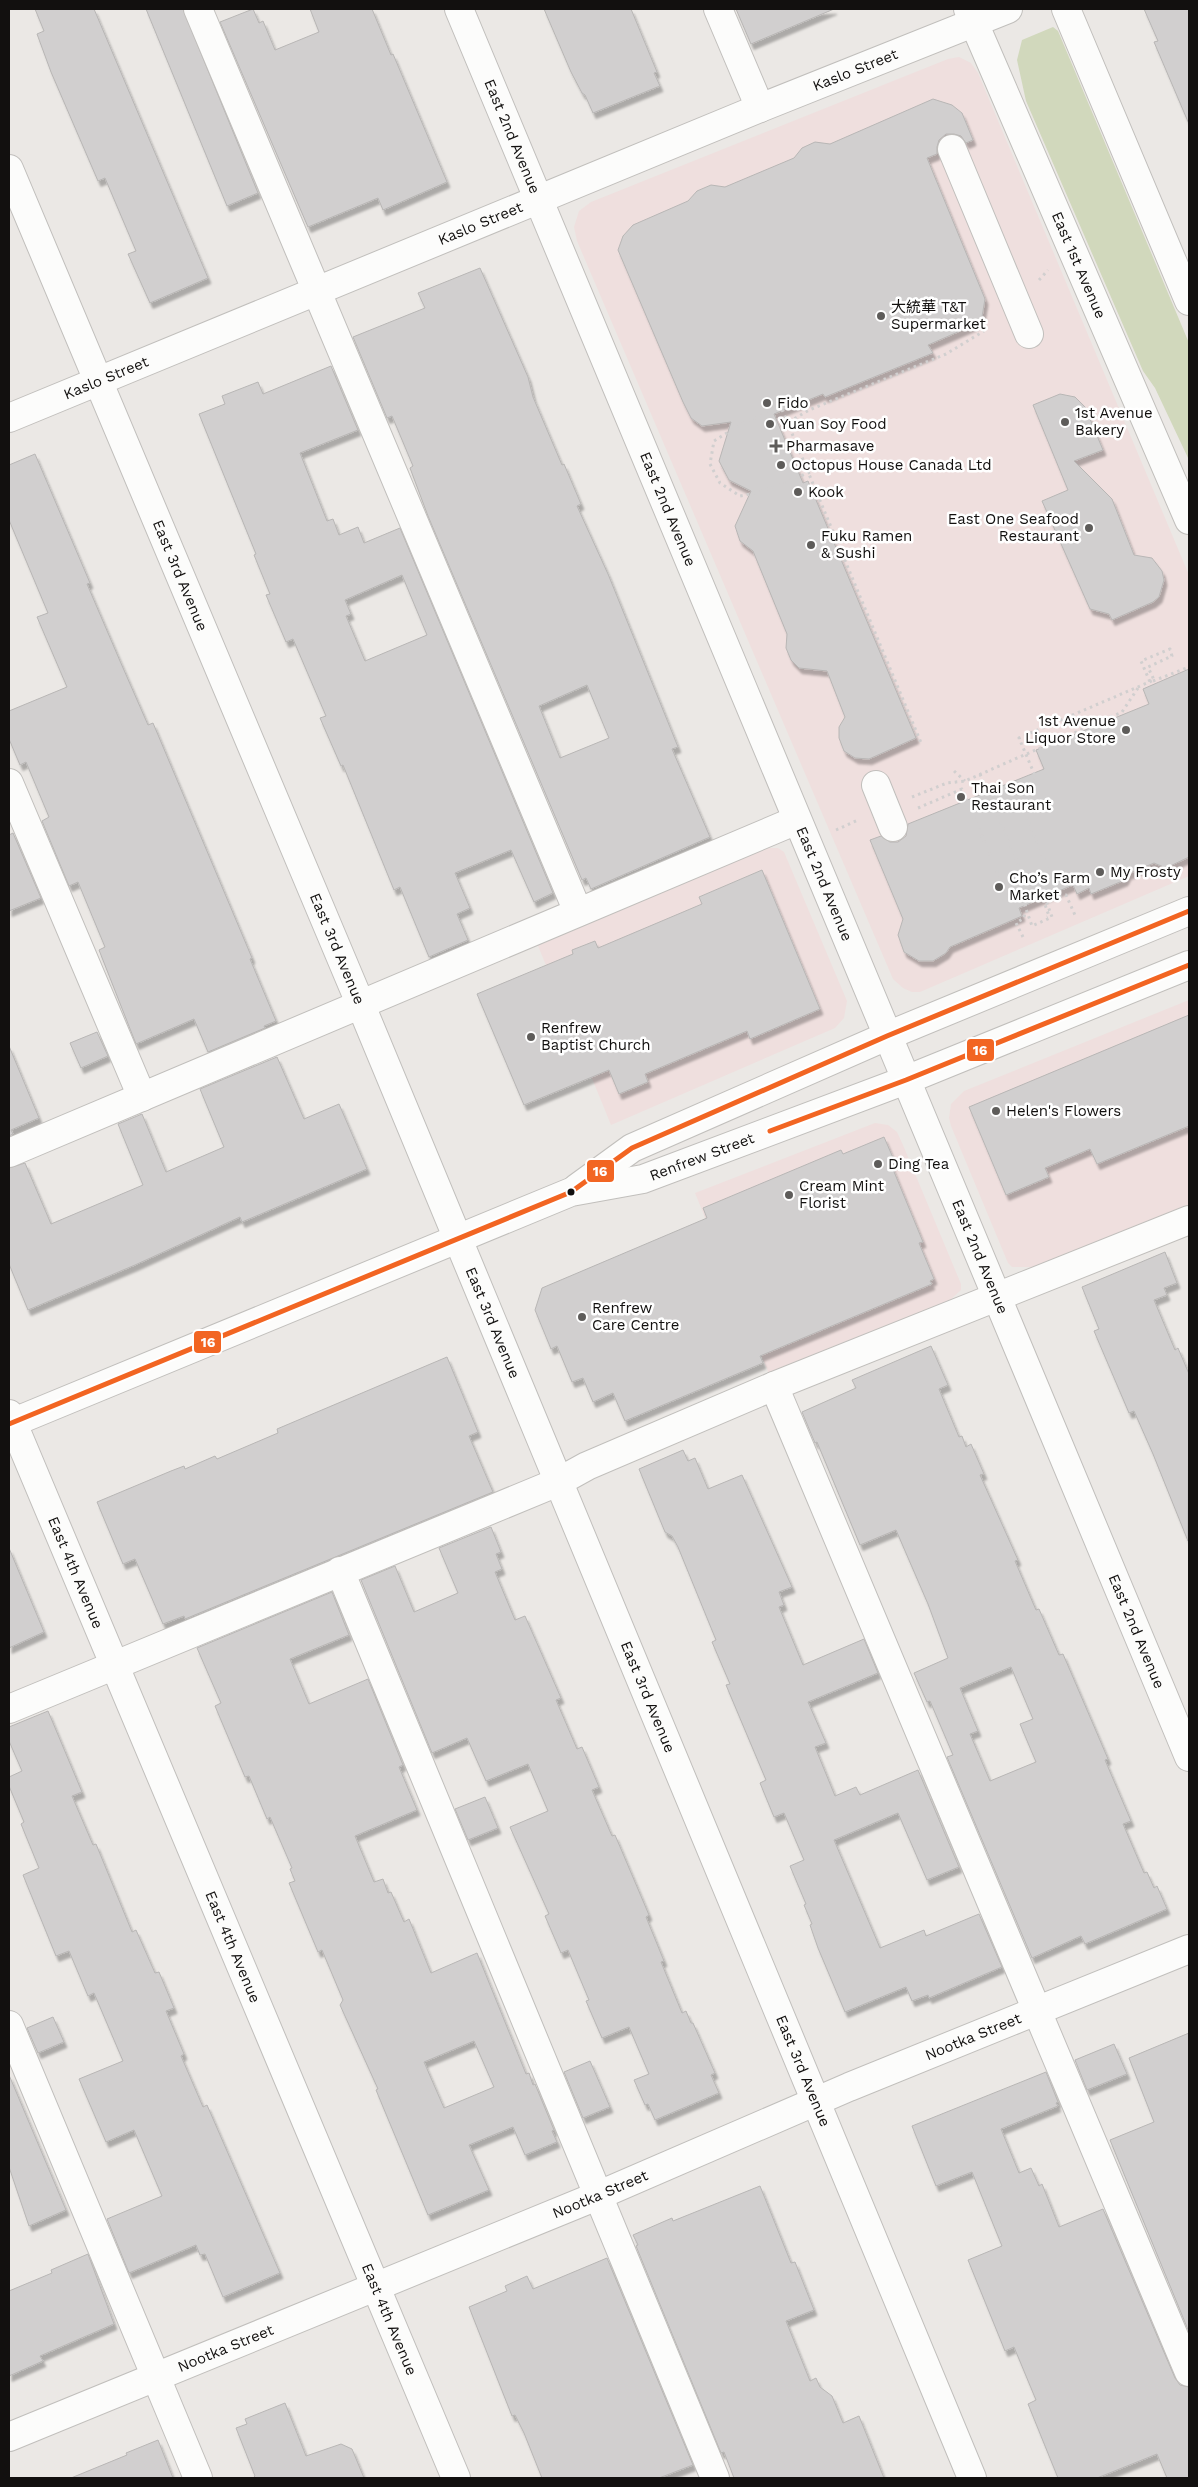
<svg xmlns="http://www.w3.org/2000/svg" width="1198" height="2487" font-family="'Work Sans','Noto Sans SC',sans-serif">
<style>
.commercial{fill:#efdfde}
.green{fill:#d1d8bc}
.building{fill:#d1cfcf;stroke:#b8b6b5;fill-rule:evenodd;filter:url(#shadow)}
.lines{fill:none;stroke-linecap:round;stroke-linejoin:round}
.minor-casing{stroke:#c1bfbc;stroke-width:30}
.major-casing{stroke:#c1bfbc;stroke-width:30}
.path{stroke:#d1cfcf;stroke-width:3;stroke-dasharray:2.5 4;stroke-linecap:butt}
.minor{stroke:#fcfcfb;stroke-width:28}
.major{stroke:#fcfcfb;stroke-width:28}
.bus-1-casing{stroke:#fff;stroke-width:9}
.bus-1{stroke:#f26522;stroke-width:5}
.poi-dot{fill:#5e5c5a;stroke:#fff;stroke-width:2}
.bus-dot{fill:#12100f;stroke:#fff;stroke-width:2}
.labels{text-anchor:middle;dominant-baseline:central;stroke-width:5;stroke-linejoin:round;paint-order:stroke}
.street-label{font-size:15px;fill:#12100f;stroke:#fff}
.poi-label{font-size:15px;fill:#12100f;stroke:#fff;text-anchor:start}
.line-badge{stroke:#fff;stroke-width:2}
.badge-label{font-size:14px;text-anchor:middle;font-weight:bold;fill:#fff}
</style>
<defs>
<filter id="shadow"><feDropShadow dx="3" dy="5.5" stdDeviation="1" flood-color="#0004"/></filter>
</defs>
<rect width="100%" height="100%" fill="#ebe8e5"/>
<g class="commercial">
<polygon points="959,57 971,63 978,73 1189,575 1189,876 920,992 912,992 903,988 893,979 577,241 574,227 579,211 591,202 948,59"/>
<polygon points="764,848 778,848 784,852 847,1001 844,1018 835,1028 611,1125 532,931"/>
<polygon points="1189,1000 1189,1220 1036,1267 1012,1267 1008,1263 951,1126 949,1118 951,1104 964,1091"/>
<polygon points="875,1123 888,1125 897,1132 903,1145 961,1284 961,1290 949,1301 956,1314 774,1386 695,1193"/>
</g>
<polygon class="green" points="1053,27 1058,31 1189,343 1189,460 1155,388 1143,371 1026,101 1017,60 1022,40"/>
<g class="building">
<polygon points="35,9 94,9 208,278 150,303 128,254 136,251 105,178 98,181 51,72 37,34 44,31"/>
<polygon points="146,9 183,9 258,193 227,206"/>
<polygon points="253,9 259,23 263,21 275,50 319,32 310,9 372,9 391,55 393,54 447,182 383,210 378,198 308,227 220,22"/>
<polygon points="544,9 631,9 657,72 654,73 660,86 593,113 585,95 582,93 571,72"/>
<polygon points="736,9 834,9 751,44"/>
<polygon points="1144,9 1189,9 1189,124 1154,42 1158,41"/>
<polygon points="933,99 952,105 962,113 973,140 966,143 961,136 954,134 946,134 939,140 937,147 937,154 927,158 985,299 982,317 974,325 928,345 933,353 825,397 823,394 774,414 803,483 808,481 916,738 869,759 855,758 844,751 839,738 839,727 845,717 827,671 799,668 791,660 786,648 787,634 753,551 740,541 735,526 751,491 729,480 719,461 731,422 702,426 691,418 683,402 618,250 623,236 633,225 688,201 697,191 711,185 725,187 794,158 802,148 815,142 830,144"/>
<path d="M480,268L528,377L533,397L562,465L564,464L581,504L577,506L608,574L678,747L672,749L710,837L591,889L586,878L582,880L428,516L410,468L413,466L392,416L387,418L353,337L425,308L418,293ZM587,685L609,738L560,758L539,706Z"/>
<path d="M331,366L358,430L300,453L327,521L333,519L339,535L358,527L364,543L400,528L553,893L534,902L511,850L455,873L470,908L457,914L468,940L429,957L400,887L394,890L343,765L341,766L320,718L326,716L293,639L286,642L266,595L270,594L254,555L256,554L199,414L225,404L222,396L258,382L263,394ZM402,575L427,635L365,661L346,616L351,614L345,600Z"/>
<polygon points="1060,394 1075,397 1085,407 1103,450 1074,461 1112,499 1134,555 1152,558 1162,571 1164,580 1159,597 1153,602 1112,620 1109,614 1090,609 1042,501 1068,490 1033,405"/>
<polygon points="35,454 90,583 87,584 120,661 148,725 153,723 252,958 250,959 276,1021 264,1026 265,1028 208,1052 194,1019 136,1044 99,950 105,947 78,882 69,886 42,821 49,817 26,762 20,765 9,739 9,711 67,687 37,617 48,613 9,520 9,465"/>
<polygon points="1189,669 1189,857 1166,868 1154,863 1128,874 1125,880 1091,894 1089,888 1077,894 1073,885 1019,908 1022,916 950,947 946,953 933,961 919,961 904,952 898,935 903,919 870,840 881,836 890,842 898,842 906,836 908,824 1044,769 1036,750 1149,704 1143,689"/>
<polygon points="13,833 41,898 9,911 9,835"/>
<polygon points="762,870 820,1009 750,1039 747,1031 645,1074 648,1082 619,1094 609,1070 524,1105 477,994 573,954 572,950 595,941 598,948 702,904 699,897"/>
<polygon points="1189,1015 1189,1126 1097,1164 1090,1149 1045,1168 1049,1177 1006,1195 969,1107"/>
<polygon points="97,1032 108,1056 81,1068 70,1043"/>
<polygon points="9,1046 39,1118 11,1130 13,1134 9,1136"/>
<polygon points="277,1057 304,1119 339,1104 367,1169 242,1222 240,1217 135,1265 28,1310 9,1264 9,1168 25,1163 51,1224 143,1185 118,1124 142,1114 166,1172 224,1147 200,1089"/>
<polygon points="884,1137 894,1160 890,1162 923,1242 919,1243 934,1279 930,1281 932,1284 760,1356 763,1363 625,1421 613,1393 593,1402 583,1378 572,1382 557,1346 551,1349 535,1310 542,1288 707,1218 703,1208 841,1150 843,1154"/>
<polygon points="1165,1252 1177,1283 1164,1288 1167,1295 1154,1300 1175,1350 1178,1348 1189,1374 1188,1541 1153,1454 1134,1411 1129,1413 1094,1331 1099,1329 1082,1287"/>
<path d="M931,1346L948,1385L939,1389L959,1437L962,1436L966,1447L971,1444L984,1474L980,1475L1018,1560L1015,1561L1036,1610L1039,1609L1059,1655L1063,1654L1108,1759L1105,1760L1131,1821L1123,1824L1144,1873L1147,1872L1154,1888L1157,1886L1167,1909L1085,1944L1081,1936L1032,1958L947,1757L953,1755L930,1701L927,1702L914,1673L948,1658L928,1604L896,1530L860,1545L817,1442L815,1443L802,1412L856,1388L852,1380ZM1011,1667L1033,1719L1020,1724L1036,1762L990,1781L970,1734L978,1731L960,1688Z"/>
<polygon points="447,1357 478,1432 469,1436 493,1492 185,1619 184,1616 163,1624 135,1559 123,1564 97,1502 171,1471 184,1466 185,1469 215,1456 217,1459 278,1433 277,1429"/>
<polygon points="683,1450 688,1461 695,1458 708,1489 742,1475 792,1587 779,1592 784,1605 779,1607 803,1665 864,1639 878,1673 808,1702 826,1743 815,1747 835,1796 856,1787 860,1795 918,1770 959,1867 927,1880 898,1813 834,1840 880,1948 924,1930 926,1936 979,1914 1002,1967 929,1998 928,1995 912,2001 906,1987 845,2012 818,1948 810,1925 812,1924 804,1905 806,1904 790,1866 804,1860 784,1813 774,1817 760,1783 766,1780 726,1685 730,1684 712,1642 716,1640 678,1547 672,1536 665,1532 639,1469"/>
<polygon points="491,1527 501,1552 496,1554 502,1569 495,1572 515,1620 525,1616 561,1698 556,1700 577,1749 582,1747 599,1787 592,1790 612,1836 615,1835 649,1915 646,1917 664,1961 661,1962 682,2013 686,2011 691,2023 693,2023 715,2073 711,2075 719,2093 655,2120 648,2104 645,2105 634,2080 649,2074 629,2027 602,2038 586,2001 589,2000 568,1950 561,1953 545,1916 549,1914 510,1827 548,1811 528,1764 486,1781 467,1738 432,1753 361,1580 395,1566 414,1612 458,1593 439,1548"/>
<polygon points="9,1548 44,1632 9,1648"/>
<path d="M332,1592L349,1635L290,1659L309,1704L368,1679L403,1765L399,1767L417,1810L355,1836L374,1882L383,1879L388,1893L391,1892L404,1922L409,1919L431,1973L477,1953L526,2074L529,2073L533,2085L535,2084L554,2130L552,2131L557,2142L525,2155L513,2127L469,2145L489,2190L428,2215L376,2090L378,2089L340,2005L343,2000L322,1950L318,1952L289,1883L295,1881L290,1869L292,1868L270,1817L267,1819L249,1776L245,1777L215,1706L221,1703L197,1648ZM474,2041L494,2087L444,2108L424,2062Z"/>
<polygon points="48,1711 82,1792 72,1796 93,1845 96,1844 132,1932 136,1930 155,1973 159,1972 174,2008 166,2011 184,2054 181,2056 203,2107 207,2105 280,2273 223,2297 205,2254 200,2255 196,2245 129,2273 107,2219 162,2196 134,2130 106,2142 79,2079 123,2061 94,1993 88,1996 69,1951 56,1956 23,1875 39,1868 21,1824 24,1822 9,1786 9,1777 22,1771 9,1741 9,1727"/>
<polygon points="485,1797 498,1828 468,1840 455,1809"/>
<polygon points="53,2017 64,2042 38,2053 27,2028"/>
<polygon points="1189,2033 1189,2332 1110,2140 1154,2122 1129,2058"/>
<polygon points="1114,2044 1127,2074 1087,2090 1075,2060"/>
<polygon points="590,2061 610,2107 583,2118 564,2072"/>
<polygon points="1046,2072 1058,2102 1056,2103 1058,2106 1001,2129 1019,2173 1031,2168 1039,2186 1042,2184 1059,2227 1103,2209 1175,2378 1180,2385 1189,2387 1189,2478 1167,2478 1157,2454 1097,2478 1058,2478 1028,2404 1036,2400 1014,2347 1005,2351 968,2260 1002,2246 972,2172 936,2186 912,2126"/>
<polygon points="9,2075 66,2210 29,2226 9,2167"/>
<polygon points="760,2186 791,2263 795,2262 814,2310 786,2321 810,2381 816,2378 820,2387 832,2396 843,2423 859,2416 884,2478 734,2478 724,2452 721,2453 636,2246 638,2245 633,2235 672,2218 673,2221"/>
<polygon points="88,2254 114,2324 40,2356 43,2361 9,2376 9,2291 52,2273 51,2270"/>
<polygon points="607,2258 693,2465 659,2478 542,2478 524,2433 515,2415 512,2416 469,2307 507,2291 505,2286 527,2276 533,2289"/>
<polygon points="285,2403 306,2456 341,2444 352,2449 364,2478 253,2478 255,2476 236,2428 247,2424 245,2419"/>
<polygon points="158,2440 173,2478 71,2478 127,2455 126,2453"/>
</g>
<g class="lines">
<defs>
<g id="minor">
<polyline points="198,9 578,912"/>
<path id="s1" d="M459,9L1189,1757"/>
<polyline points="718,9 760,108"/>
<polyline points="952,149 1029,334"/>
<path id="s2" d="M9,169L360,1003L972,2478"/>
<path id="s3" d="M9,418L760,108L1008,9"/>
<polyline points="9,783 142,1097"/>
<polyline points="876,785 893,827"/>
<polyline points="9,1153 797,820"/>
<polyline points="577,1188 632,1148 887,1036 1189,911"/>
<polyline points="774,1386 1189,2372"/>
<path id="s4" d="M9,1414L456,2478"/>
<path id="s5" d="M9,1424L571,1192L643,1179L906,1080L1189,965"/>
<polyline points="340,1571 715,2478"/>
<polyline points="9,1709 558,1482 587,1466 774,1386 1189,1220"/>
<polyline points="9,2025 198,2478"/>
<path id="s6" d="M9,2437L597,2196L849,2087L1189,1949"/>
</g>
<g id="major">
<path id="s7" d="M968,9L1189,520"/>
<polyline points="1066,9 1189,301"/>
</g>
</defs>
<use href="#minor" class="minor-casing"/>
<use href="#major" class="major-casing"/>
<g class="path">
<polyline points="1039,280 1048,270"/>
<polyline points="789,422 809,410 946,354 984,331"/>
<path d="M810,472C786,482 765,492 740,496L720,483L710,464L714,441L741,424L781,407L922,745"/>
<polyline points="1153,681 1189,667"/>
<polyline points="954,771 965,781"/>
<polyline points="980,774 1027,886 1050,897 1066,895 1075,915"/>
<polyline points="912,797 947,783 965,781 1122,712 1138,688"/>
<polyline points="918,808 962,789 1011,904 1055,886 1013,785 1036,778 1019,738 1154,680 1148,667 1172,656 1170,649 1141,661 1150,682"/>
<polyline points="836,830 858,820"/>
<polyline points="1027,887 1034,901"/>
<polyline points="1031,892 1025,906 1032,926 1052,917 1044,895"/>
<polyline points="1041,893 1049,916 1047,917"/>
<polyline points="1023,937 1016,923 1024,918 1025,911"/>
</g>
<use href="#minor" class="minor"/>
<use href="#major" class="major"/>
<defs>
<g id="bus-1">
<polyline points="770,1131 906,1080 1189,965"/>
<polyline points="9,1424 571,1192 632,1148 887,1036 1189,911"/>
</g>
</defs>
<use href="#bus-1" class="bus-1-casing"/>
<use href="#bus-1" class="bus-1"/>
</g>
<g class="poi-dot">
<circle cx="881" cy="316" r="5"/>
<circle cx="767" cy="403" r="5"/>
<circle cx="1065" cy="422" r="5"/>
<circle cx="770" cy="424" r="5"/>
<path d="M773.5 438.5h5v5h5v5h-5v5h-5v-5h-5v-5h5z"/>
<circle cx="781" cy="465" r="5"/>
<circle cx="798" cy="492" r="5"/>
<circle cx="1089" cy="528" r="5"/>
<circle cx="811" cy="545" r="5"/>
<circle cx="1126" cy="730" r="5"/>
<circle cx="961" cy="797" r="5"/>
<circle cx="1100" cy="872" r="5"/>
<circle cx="999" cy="887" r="5"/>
<circle cx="531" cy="1037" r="5"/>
<circle cx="996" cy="1111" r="5"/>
<circle cx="878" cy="1164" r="5"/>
<circle cx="789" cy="1195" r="5"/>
<circle cx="582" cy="1317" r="5"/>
</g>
<circle class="bus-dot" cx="571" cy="1192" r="4.5"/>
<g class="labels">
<g class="street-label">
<text stroke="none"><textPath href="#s3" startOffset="915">Kaslo Street</textPath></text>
<text stroke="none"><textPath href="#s1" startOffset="138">East 2nd Avenue</textPath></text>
<text stroke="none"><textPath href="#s3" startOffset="510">Kaslo Street</textPath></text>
<text stroke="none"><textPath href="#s7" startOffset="279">East 1st Avenue</textPath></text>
<text stroke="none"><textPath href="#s3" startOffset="105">Kaslo Street</textPath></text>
<text stroke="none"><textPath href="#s1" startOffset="542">East 2nd Avenue</textPath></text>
<text stroke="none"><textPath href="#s2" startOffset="441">East 3rd Avenue</textPath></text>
<text stroke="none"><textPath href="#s1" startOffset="948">East 2nd Avenue</textPath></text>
<text stroke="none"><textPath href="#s2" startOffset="846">East 3rd Avenue</textPath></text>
<text stroke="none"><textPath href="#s5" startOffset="744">Renfrew Street</textPath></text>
<text stroke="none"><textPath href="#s1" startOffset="1352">East 2nd Avenue</textPath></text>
<text stroke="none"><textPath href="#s2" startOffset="1251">East 3rd Avenue</textPath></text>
<text stroke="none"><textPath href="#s4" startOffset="172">East 4th Avenue</textPath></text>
<text stroke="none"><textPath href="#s1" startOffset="1758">East 2nd Avenue</textPath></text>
<text stroke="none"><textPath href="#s2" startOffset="1656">East 3rd Avenue</textPath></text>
<text stroke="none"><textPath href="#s4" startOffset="578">East 4th Avenue</textPath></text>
<text stroke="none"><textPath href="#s6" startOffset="1044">Nootka Street</textPath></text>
<text stroke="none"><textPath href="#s2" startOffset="2061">East 3rd Avenue</textPath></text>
<text stroke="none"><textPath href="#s6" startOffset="639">Nootka Street</textPath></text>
<text stroke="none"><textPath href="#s4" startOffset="982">East 4th Avenue</textPath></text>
<text stroke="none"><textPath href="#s6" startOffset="234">Nootka Street</textPath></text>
</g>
<g class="poi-label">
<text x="891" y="307">大統華 T&amp;T<tspan x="891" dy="17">Supermarket</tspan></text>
<text x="777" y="403">Fido</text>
<text x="1075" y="413">1st Avenue<tspan x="1075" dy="17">Bakery</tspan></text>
<text x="780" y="424">Yuan Soy Food</text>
<text x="786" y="446">Pharmasave</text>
<text x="791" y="465">Octopus House Canada Ltd</text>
<text x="808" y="492">Kook</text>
<text x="1079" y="519" text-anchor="end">East One Seafood<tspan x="1079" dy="17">Restaurant</tspan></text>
<text x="821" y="536">Fuku Ramen<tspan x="821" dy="17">&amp; Sushi</tspan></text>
<text x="1116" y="721" text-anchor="end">1st Avenue<tspan x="1116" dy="17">Liquor Store</tspan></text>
<text x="971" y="788">Thai Son<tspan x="971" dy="17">Restaurant</tspan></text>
<text x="1110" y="872">My Frosty</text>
<text x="1009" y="878">Cho’s Farm<tspan x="1009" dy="17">Market</tspan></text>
<text x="541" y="1028">Renfrew<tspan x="541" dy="17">Baptist Church</tspan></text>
<text x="1006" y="1111">Helen's Flowers</text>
<text x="888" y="1164">Ding Tea</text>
<text x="799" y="1186">Cream Mint<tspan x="799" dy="17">Florist</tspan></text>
<text x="592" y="1308">Renfrew<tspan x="592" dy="17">Care Centre</tspan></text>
</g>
</g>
<g class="line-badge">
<rect x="966" y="1038" width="29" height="24" rx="5" fill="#f26522"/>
<rect x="586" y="1159" width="29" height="24" rx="5" fill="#f26522"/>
<rect x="193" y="1330" width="29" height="24" rx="5" fill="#f26522"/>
</g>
<g class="badge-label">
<text x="980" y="1055">16</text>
<text x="600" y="1176">16</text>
<text x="208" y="1347">16</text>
</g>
<rect width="1198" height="2487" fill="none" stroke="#12100f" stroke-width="20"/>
</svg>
